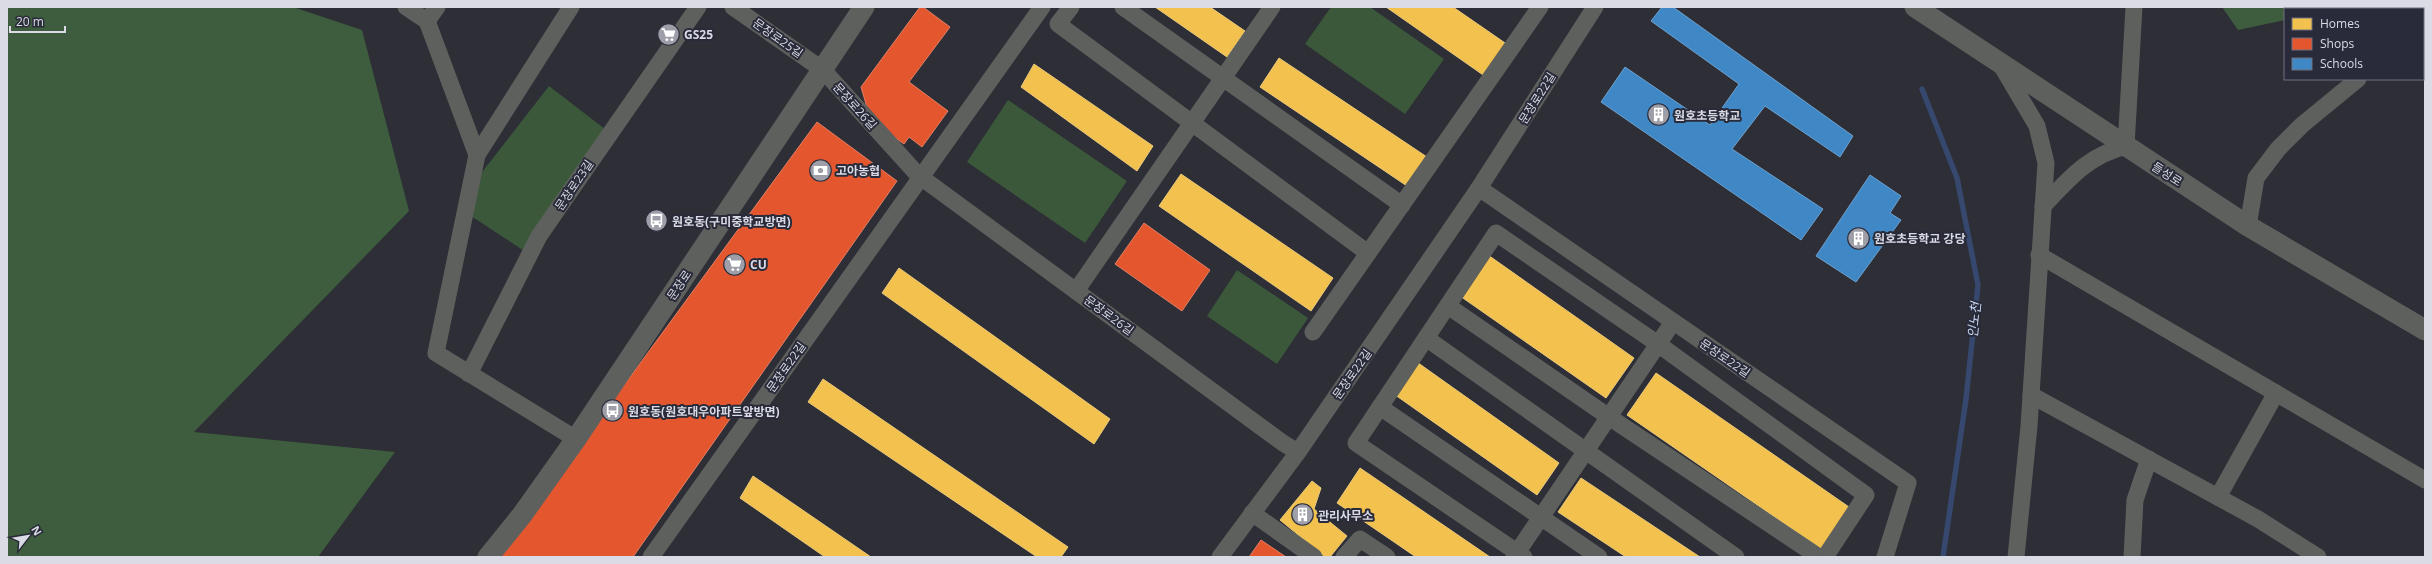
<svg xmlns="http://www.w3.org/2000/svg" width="2432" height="564" font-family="'Open Sans','Noto Sans KR',sans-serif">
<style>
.green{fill:#3b583b}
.forest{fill:#3e5d3e}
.homes{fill:#f2c14e;stroke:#ebc97b}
.shops{fill:#e4572e;stroke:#e17f65}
.schools{fill:#3f88c5;stroke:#6ea1cf}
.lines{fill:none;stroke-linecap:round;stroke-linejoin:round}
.stream{stroke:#36486e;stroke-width:5.5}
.minor{stroke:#5e605d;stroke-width:17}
.tertiary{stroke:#5e605d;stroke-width:21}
.labels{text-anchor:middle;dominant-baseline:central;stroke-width:4;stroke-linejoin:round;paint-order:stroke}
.poi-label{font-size:12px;font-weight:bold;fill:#dadbe5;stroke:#292b3a;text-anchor:start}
.street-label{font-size:12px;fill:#dadbe5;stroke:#292b3a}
.water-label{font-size:13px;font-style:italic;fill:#cad8f3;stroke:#292b3a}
</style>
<rect width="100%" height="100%" fill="#2d2e36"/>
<g class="green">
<polygon points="1331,7 1370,7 1444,59 1405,114 1305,44"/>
<polygon points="549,86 614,136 535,258 468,214 472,185"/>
<polygon points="1008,100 1127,181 1085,243 967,162"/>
<polygon points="1237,270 1308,318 1277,364 1207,316"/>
</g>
<g class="forest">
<polygon points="7,7 293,7 362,30 409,211 194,432 395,452 318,557 7,557"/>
<polygon points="2222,7 2349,7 2285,9 2285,20 2238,30"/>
</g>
<g class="homes">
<polygon points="1155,7 1210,7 1245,31 1227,57"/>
<polygon points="1386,7 1453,7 1508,45 1486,77"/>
<polygon points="1279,58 1427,157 1407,186 1260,87"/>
<polygon points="1034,64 1153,146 1137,171 1021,87"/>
<polygon points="1181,174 1333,278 1311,311 1159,206"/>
<polygon points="1488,255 1634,358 1606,398 1460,296"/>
<polygon points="899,268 1110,419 1094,444 882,293"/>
<polygon points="1414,360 1559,463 1537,495 1391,392"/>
<polygon points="1656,373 1849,507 1821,549 1627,415"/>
<polygon points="823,379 1068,547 1061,557 1037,557 808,402"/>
<polygon points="1360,468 1490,557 1416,557 1337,503"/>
<polygon points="753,476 871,557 825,557 740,498"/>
<polygon points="1581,478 1700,557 1626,557 1558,512"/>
<polygon points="1312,481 1321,488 1314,509 1347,536 1330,557 1325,557 1280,520"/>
</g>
<g class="shops">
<polygon points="920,7 923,7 950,27 909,82 948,111 922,147 909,137 904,144 871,121 861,87"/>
<polygon points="817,122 897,181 633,557 498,557"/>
<polygon points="1144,223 1210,270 1182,311 1115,264"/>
<polygon points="1261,540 1286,557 1249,557"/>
</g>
<g class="schools">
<polygon points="1662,7 1673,7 1853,136 1840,157 1765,106 1732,149 1823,209 1801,240 1601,102 1625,67 1710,125 1739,84 1651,21"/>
<polygon points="1870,175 1901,196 1890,213 1901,220 1856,282 1816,256"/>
</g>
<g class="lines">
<polyline class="stream" points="1922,89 1957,178 1978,285 1966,399 1943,557"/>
<g class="minor">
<polyline points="406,7 427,21 477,155"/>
<polyline points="571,7 477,155 436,353 576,439"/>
<polyline points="733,7 823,70 918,175 1283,443 1298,452"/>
<polyline points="1071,7 1058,24 1368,253"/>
<polyline points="1123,7 1402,205"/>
<polyline points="2402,9 2403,7"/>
<polyline points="427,21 437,7"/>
<polyline points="2001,65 2037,126 2046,163 2029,426 2016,557"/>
<polyline points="1479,188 1908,483 1885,557"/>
<path d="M2043,206C2069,179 2087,156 2126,146L2134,7"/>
<polyline points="2248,226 2256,178 2278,149 2302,125 2358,79"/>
<polyline points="2039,255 2425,480"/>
<polyline points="1076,291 1272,7"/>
<polyline points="1448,306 1609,417 1819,557"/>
<polyline points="1313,332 1540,7"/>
<polyline points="1426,338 1736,557"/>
<polyline points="469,374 539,236 698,7"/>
<polyline points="2031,395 2258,519 2318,557"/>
<polyline points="1380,407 1599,557"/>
<polyline points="2218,497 2276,393"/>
<polyline points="1252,513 1314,557"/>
<polyline points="651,557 1042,7"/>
<polyline points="1220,557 1298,452 1479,188 1595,7"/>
<polyline points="1344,557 1360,539 1387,557"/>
<polyline points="1514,557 1673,322"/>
<polyline points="1524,557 1356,443 1496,233 1658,344 1866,495 1825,557"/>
<polyline points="2132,557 2135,500 2149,459"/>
</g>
<g class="tertiary">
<polyline points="1915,7 2248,226 2425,330"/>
<polyline points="488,557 522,515 576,439 864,7"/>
</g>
</g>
<defs>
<symbol id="supermarket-disc" viewBox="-11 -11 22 22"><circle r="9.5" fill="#9d9ea8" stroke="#292b3a"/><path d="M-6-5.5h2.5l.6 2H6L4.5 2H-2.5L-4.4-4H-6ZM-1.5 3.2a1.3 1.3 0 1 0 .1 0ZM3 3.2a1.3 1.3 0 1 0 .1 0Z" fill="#fff"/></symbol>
<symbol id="building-disc" viewBox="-11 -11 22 22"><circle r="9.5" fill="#9d9ea8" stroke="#292b3a"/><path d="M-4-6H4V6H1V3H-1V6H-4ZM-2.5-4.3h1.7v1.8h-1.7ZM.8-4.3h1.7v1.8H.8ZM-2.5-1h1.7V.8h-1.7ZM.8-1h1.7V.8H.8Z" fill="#fff"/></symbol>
<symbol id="bank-disc" viewBox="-11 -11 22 22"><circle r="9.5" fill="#9d9ea8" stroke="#292b3a"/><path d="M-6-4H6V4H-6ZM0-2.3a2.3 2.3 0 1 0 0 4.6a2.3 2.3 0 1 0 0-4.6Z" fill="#fff"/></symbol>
<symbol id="bus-disc" viewBox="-11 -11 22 22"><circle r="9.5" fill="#9d9ea8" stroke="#292b3a"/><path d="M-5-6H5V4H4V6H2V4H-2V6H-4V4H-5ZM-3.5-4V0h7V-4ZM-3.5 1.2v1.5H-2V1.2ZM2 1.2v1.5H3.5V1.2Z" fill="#fff"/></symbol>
</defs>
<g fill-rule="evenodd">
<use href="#supermarket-disc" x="656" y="22" width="25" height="25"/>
<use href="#building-disc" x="1646" y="102" width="25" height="25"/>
<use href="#bank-disc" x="808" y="158" width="25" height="25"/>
<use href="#bus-disc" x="644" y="208" width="25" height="25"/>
<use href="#building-disc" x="1846" y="226" width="25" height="25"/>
<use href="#supermarket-disc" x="722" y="252" width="25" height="25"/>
<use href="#bus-disc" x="600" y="398" width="25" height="25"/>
<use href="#building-disc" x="1290" y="502" width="25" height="25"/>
</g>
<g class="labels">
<g class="poi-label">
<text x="684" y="34">GS25</text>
<text x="1674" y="115">원호초등학교</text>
<text x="836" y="170">고아농협</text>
<text x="672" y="221">원호동(구미중학교방면)</text>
<text x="1874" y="238">원호초등학교 강당</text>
<text x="750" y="264">CU</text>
<text x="628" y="411">원호동(원호대우아파트앞방면)</text>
<text x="1318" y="515">관리사무소</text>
</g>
<g class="street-label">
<text transform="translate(778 38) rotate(35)">문장로25길</text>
<text transform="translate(1537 98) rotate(-58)">문장로22길</text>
<text transform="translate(855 106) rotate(48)">문장로26길</text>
<text transform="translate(2167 174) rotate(33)">들성로</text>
<text transform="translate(574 185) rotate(-56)">문장로23길</text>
<text transform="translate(679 285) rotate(-56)">문장로</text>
<text transform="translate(1109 315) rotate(36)">문장로26길</text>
<text transform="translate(1725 358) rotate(34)">문장로22길</text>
<text transform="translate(786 367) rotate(-55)">문장로22길</text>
<text transform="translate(1352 374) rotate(-55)">문장로22길</text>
</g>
<g class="water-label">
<text transform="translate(1974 320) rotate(-84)">인노천</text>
</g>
</g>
<rect width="2432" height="564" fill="none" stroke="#dadbe5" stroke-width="16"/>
<rect x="2284" y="8" width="140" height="72" fill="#292b3a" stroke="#70717e"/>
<rect x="2292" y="18" width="20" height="12" fill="#f2c14e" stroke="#70717e"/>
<text x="2320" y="28" font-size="12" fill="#dadbe5">Homes</text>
<rect x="2292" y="38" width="20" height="12" fill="#e4572e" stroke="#70717e"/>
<text x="2320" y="48" font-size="12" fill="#dadbe5">Shops</text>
<rect x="2292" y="58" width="20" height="12" fill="#3f88c5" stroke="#70717e"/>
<text x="2320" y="68" font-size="12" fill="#dadbe5">Schools</text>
<g transform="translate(28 536) rotate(59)" stroke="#292b3a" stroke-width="3" paint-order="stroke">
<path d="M0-3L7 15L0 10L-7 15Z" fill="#dadbe5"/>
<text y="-6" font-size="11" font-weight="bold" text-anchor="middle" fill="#dadbe5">N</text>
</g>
<path d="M10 26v6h55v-6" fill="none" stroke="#dadbe5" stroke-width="2"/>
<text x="16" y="26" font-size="12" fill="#dadbe5" stroke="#292b3a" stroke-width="3" paint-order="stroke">20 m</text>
</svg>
